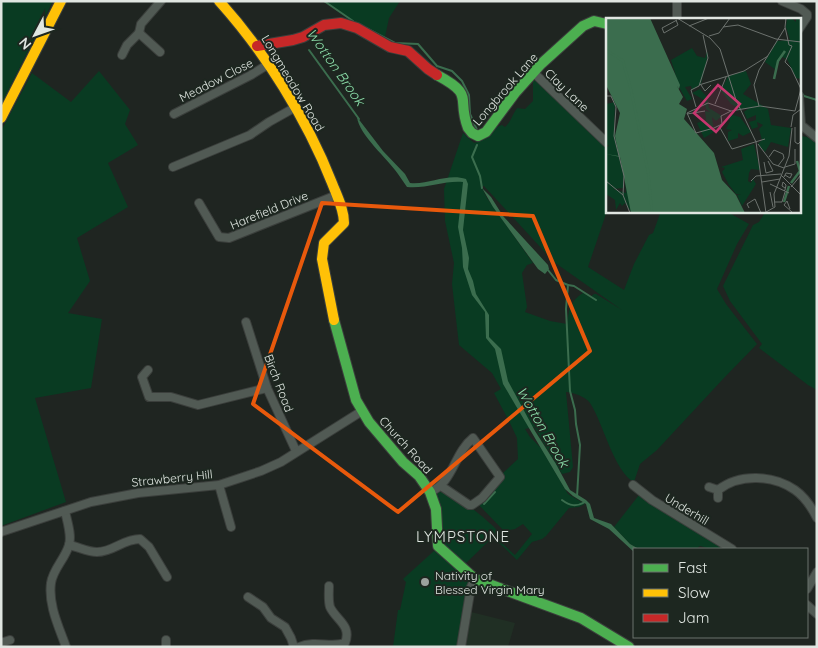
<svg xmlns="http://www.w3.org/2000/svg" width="818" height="648" font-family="Quicksand,sans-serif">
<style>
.built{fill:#202f24}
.green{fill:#093b22;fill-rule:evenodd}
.water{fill:#3b6d4e}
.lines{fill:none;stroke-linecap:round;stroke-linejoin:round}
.stream{stroke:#3b6d4e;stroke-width:2}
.street-casing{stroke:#3b3f3c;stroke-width:10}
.fast-casing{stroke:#3b3f3c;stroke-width:12}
.slow-casing{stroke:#3b3f3c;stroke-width:12}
.jam-casing{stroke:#3b3f3c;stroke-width:12}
.street{stroke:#515a54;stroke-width:8}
.fast{stroke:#4caf50;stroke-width:10}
.slow{stroke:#ffc107;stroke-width:10}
.jam{stroke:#c62828;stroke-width:10}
.marked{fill:none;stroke:#e8590c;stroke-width:4;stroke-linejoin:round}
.poi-dot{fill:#9ca29e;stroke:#1d2720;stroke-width:2}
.labels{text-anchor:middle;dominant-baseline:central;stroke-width:4;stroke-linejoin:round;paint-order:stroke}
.street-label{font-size:12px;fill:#e0e6e1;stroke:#1d2720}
.poi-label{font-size:12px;fill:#e0e6e1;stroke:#1d2720;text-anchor:start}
.water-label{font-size:14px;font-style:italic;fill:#8cdeaa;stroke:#1d2720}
.quarter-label{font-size:15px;letter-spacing:1px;fill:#e0e6e1;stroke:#1d2720}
.inset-river{fill:none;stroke:#3b6d4e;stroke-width:2.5}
.inset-road{fill:none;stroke:#6c726e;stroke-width:1}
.view{fill:#c6376f;fill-opacity:0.15;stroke:#c6376f;stroke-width:2.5}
.inset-edge{fill:none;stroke:#e0e6e1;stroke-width:2.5}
</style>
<rect width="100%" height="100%" fill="#1f2521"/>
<polygon class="built" points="471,612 515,623 508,647 464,647"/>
<g class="green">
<polygon points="1,1 53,1 1,105"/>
<polygon points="324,1 400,1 389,18 385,37 346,17"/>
<polygon points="99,71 130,110 125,124 138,145 108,163 128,207 77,238 90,281 68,313 102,319 91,388 35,398 66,502 1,526 1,131 32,73 71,102"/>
<path d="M533,81H539L577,118L578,122L607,149V211L588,267L624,290L634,264L649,235L653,233L661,211H726L749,224L737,244L717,289L726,304L757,344L723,379L657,450L640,464L634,482C614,472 603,422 590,403C586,397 573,392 566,392L573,467L570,472L562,474L534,427L525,429L530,437L541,448L568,494L585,504L579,507L569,508L546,536L542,539L532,542L517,560L493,537L464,565L441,544L436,494L438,492C453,490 486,519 496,529L497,532L494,536L515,555L532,534L523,524L515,529L504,531L477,503L503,476V473L518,459L517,438L510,423L494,393L501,389L492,373L459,345L452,284L454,263L445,221L444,189L463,133L474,143C486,141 490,128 502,125L505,127C511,122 512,115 517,108L525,109L533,101ZM481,186H484L554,262L622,310L596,294H594L590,297L583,293C570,301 569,310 567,324L550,321L525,312L527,307L522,273L527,265L533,263L487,198Z"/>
<polygon points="801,136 807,137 817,143 817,390 808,385 759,348 762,344 730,301 723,286 753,225 759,222 766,211 799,211 799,144"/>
<polygon points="639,495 676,520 728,549 711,549 700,546 696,549 639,549 630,544 614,527"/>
<polygon points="435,550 468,579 471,583 458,647 393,647 398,610 400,610 406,582 403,579"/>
</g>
<g class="water">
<path d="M357,117L383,151L405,174L410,183C429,185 447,173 466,179L468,184L463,230L469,258L468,269L473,281L476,294L489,315V337L501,349L508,381L535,431L556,464L570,490L586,500L590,504L594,518L611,524L630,544L639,549H634V552L609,529L590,519L586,504L573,496L565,489L503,384L495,349L486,338L485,312L472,295L463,267L462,248L458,227L463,182C446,180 426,189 407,187C404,183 401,178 398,174C388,159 359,135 357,117Z"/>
<polygon points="482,188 491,197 503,216 548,265 549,269 545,274 538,269 493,207"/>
</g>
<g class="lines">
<g class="stream">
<polyline points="324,1 353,21"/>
<polyline points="366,28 395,43 418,44 437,66 452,71 462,81 469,95 470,114 477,130"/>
<polyline points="309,50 359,119"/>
<polyline points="799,90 804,96 817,100"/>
<polyline points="477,145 472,157 480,176 482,188"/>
<polyline points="548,270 556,280 568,285 566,309 570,391 575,410 576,424 580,445 577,497"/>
<polyline points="568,285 574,286 596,300"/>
<path d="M562,500C570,506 576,507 585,502"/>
<polyline points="484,504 495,492"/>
</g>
<defs>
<g id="street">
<polyline points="677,1 677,19"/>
<polyline points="782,1 801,9 807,14 807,17 799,29"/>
<polyline points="139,33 141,24 161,1"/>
<polyline points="122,55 127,45 139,33 160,52"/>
<polyline points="534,73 607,143"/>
<polyline points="799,96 801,125 817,138"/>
<polyline points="174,114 251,75 267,65"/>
<polyline points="173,167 250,135 269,122 294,108"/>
<polyline points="199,203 219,237 229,238 337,195"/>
<polyline points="246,322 267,388 296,451"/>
<polyline points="148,370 142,377 149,397 171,397 198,405 267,388"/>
<polyline points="219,485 231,527"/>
<polyline points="633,485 652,500 732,549"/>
<polyline points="709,487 718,490 718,498"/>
<path d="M718,490C740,473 773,475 795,490C805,497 812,508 817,518"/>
<path d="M430,492C453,483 454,453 473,438L500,477L482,498L472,505H469L441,486"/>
<path d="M65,511C67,521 72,535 69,545C65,559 53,569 51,583C48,605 59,627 66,647"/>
<polyline points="1,532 91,502 138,493 219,485 261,471 281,462 362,411"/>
<path d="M69,545C79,547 87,552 97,552C113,552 123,539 140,539L149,547L167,577"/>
<polyline points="807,589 817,572"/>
<polyline points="248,597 263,607 271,618 285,627 291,638 294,647"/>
<polyline points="807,605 817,614"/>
<polyline points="166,640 166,647"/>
<polyline points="1,643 10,640"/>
<path d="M299,647C316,640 331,648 345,643C352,625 336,620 330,607C328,600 329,593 329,586"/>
<polyline points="461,647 471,587 475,579"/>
</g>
<g id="fast">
<path d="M437,75C476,96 456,97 468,128L472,133L478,136L486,132L515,93L541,64L583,26L594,21L607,24"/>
<polyline points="334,320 356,400 369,422 403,462 419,476 430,492 436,509 438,546 475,579 581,618 629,647"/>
</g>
<g id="slow">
<path d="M219,1C265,52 307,119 332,183C337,196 344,209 344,223L324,243L322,259L334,320"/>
<polyline points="1,118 61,1"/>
</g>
<polyline id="jam" points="257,46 293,40 303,37 324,25 341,23 357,28 390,47 408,51 428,69 437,75"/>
</defs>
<use href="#street" class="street-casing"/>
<use href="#fast" class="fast-casing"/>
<use href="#slow" class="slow-casing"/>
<use href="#jam" class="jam-casing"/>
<use href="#street" class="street"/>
<use href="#fast" class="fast"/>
<use href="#slow" class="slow"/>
<use href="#jam" class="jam"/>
</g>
<path class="marked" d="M322,203L533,216L590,351L398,512L253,404Z"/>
<circle class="poi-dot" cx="425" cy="582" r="5"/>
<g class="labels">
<g class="street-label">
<text transform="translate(216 80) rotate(-27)">Meadow Close</text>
<text transform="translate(293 83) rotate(59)">Longmeadow Road</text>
<text transform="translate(505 89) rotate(-49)">Longbrook Lane</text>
<text transform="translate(567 90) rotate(44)">Clay Lane</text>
<text transform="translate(269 210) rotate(-22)">Harefield Drive</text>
<text transform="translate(279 383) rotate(69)">Birch Road</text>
<text transform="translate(406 445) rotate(48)">Church Road</text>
<text transform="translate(172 478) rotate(-6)">Strawberry Hill</text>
<text transform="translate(687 509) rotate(31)">Underhill</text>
</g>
<g class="poi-label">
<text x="435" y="575">Nativity of<tspan x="435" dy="14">Blessed Virgin Mary</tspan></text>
</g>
<g class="water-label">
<text transform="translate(336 67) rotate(55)">Wotton Brook</text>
<text transform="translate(543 427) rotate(60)">Wotton Brook</text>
</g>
<g class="quarter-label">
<text x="463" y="536">LYMPSTONE</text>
</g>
</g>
<g transform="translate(606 18)">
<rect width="195" height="195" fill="#1f2521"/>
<path d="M185,0L190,4V0H195V61L190,60L181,41L176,39L172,42L170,52L159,44L171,23L184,22L180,9L181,1ZM86,30L91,38L99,40L101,33L102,37L95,66L86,72L85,68L79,69L86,81L81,83L74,71L65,42ZM140,53L145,66L137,76L162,91L165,107L185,110L182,129L165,124L159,134L152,126L156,122L153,111L157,107L151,104L152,109L146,111L143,104L150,102V97L141,101L138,94L143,90L134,91L125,86L115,73L122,58ZM94,71L101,79L103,90L116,98L110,103L106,99L108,114L98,120L91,105L100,102L99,93L104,94L100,91L98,82L86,75ZM9,84L8,112L18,156L17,170L7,171L20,175L17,138L26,195L19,185L16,188L14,185L10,192L9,182L0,176V129L3,128L0,126V86ZM127,97L134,99L145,114L137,118L132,115V120L122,123V114L126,112L120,111L124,103L122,98ZM148,126L154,152L145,151L143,155L142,163L145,165L147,161L150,166L136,188L131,177L135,176H130L123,167L116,154L119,150L115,149L137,142L135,131Z" fill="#093b22"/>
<path d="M0,0H44L74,67L73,71L71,68L77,79L73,86L81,91L78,101L108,135L116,162L130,177L139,195H25L14,139L0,136L13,138L9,118L14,95L0,67Z" fill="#3b6d4e"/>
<path class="inset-river" d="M0,32L17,43L25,72L42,153L46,195M168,61L172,43L179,33M185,165L194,153L191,143M178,184L183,168"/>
<path class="inset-road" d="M71,0L104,20L114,31L130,82L150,124L160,195M180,0L179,9L183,27L186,28L179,44L185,50L195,71L189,93M70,2L72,7L58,15L56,10L71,2M83,8L103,0M117,9L132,7L170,21L195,24M103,18L113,15L124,0M93,67L138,53L162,38M95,67L99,73L105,67M0,78H5L10,89L8,118L18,158L17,177M109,86L120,59M153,88L148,67L153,52L179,10M90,89L85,72L93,68L102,40L97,17M81,96L99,93M113,108L126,131L159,121M185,109L187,97L195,91M189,109V124L192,126L195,123M108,110L90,115L81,95L102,85L125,93L154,88L189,93M108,110L116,106L115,98L125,93M152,126L167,146L178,150M163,139L168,132L177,136L178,140L172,148M158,144L160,155L167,153L162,143M179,149L189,146V131M175,157L195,177M178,159L180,155L186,156L184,160L179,157M0,163L17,177L24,195M145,163L150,158L175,156M156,164L174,161M164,166L183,175M185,169L195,157M178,173L179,172L180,167L177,164L176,168L179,170M164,174L167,189M168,184H176L179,174M143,190L141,186L149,181L155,195M184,191L181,183L178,187L186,194M160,194L169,189L168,176L183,138L186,110"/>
<path class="view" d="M112,67L134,86L110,114L88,95Z"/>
<rect width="195" height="195" class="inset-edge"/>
</g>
<rect width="818" height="648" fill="none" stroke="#e0e6e1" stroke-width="5"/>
<rect x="633" y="548" width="175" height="90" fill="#1d2720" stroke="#6b736d"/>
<rect x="643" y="564" width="25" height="8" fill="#4caf50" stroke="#6b736d"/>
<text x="678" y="573" font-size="15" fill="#e0e6e1">Fast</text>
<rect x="643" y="589" width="25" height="8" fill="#ffc107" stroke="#6b736d"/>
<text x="678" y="598" font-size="15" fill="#e0e6e1">Slow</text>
<rect x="643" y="614" width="25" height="8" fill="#c62828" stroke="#6b736d"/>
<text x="678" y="623" font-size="15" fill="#e0e6e1">Jam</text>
<g transform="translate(35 35) rotate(229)" stroke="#1d2720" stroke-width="4" paint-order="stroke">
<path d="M0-4L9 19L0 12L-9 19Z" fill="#e0e6e1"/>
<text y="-8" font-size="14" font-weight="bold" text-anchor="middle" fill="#e0e6e1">N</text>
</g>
</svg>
